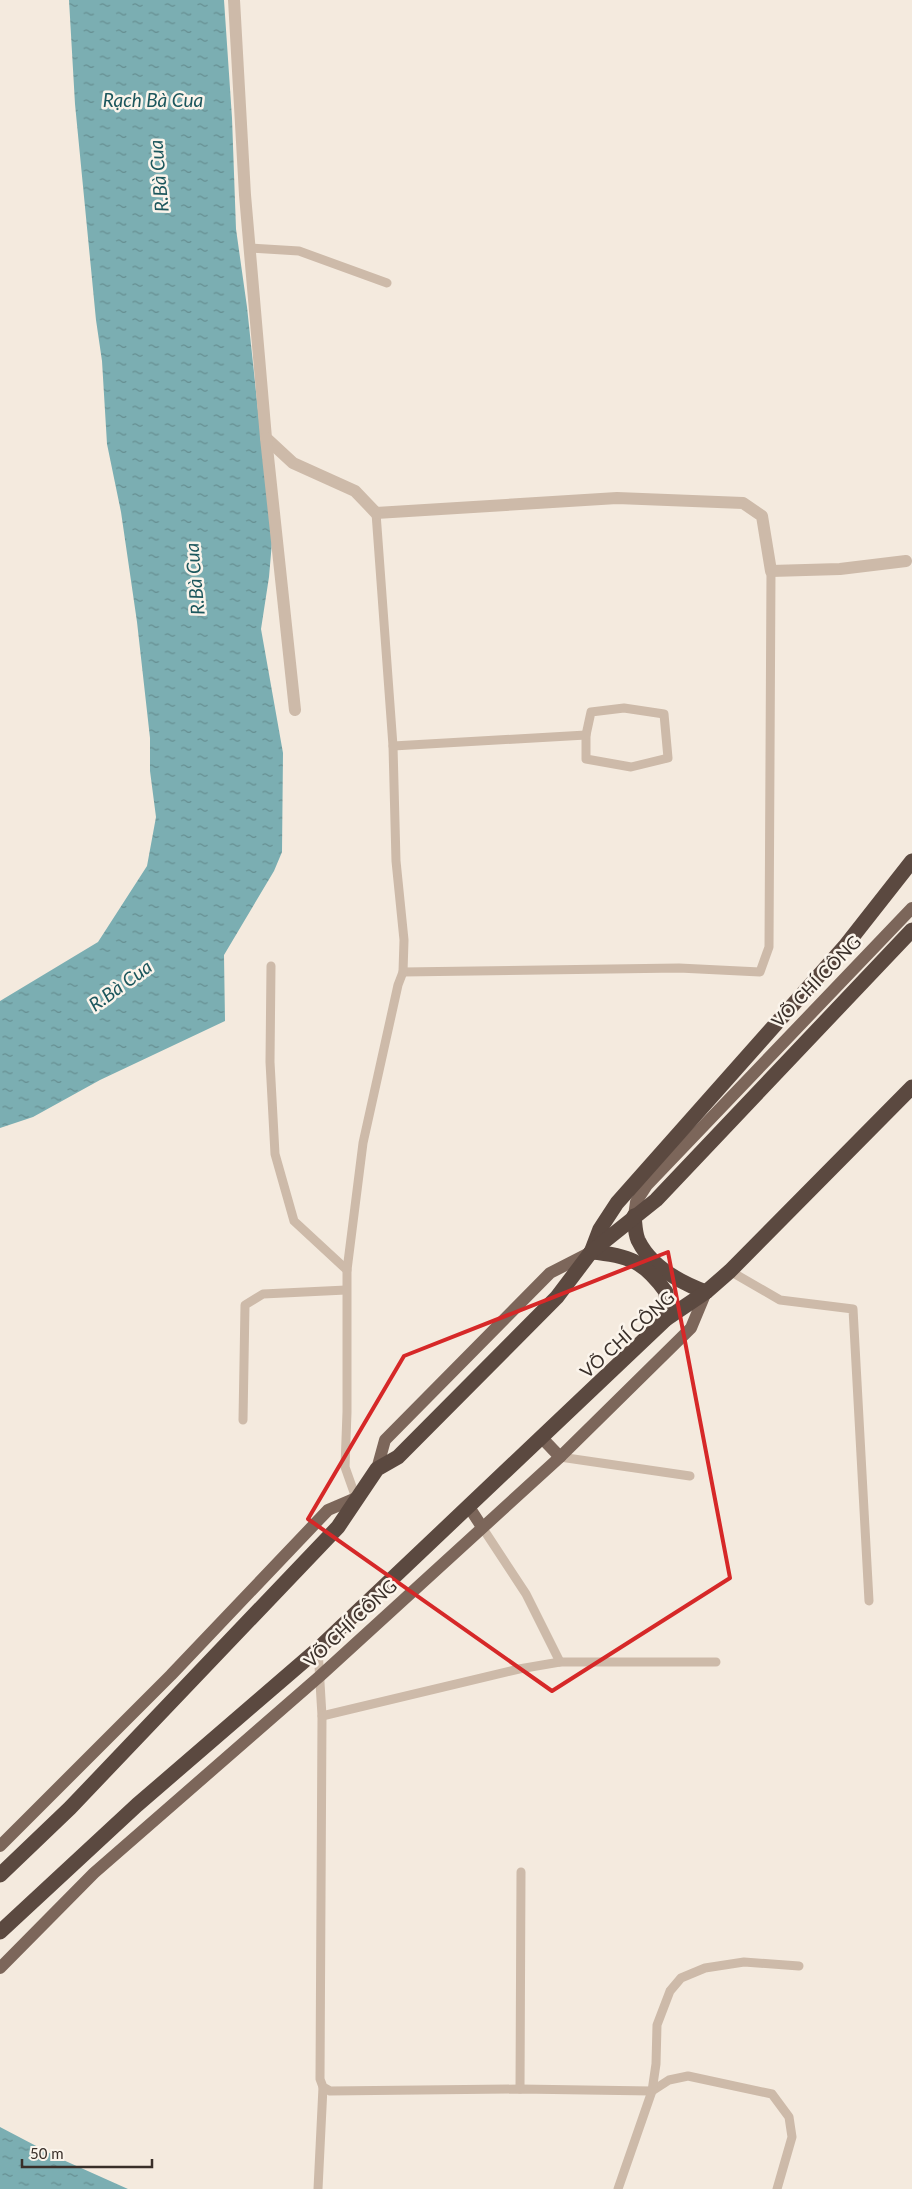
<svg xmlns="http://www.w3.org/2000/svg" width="912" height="2189" font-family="Lato,sans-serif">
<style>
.water{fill:url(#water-ripples)}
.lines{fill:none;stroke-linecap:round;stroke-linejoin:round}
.lane{stroke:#cdbaa9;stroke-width:9}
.street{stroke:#cdbaa9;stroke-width:12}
.primary{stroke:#7c665a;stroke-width:12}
.highway{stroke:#5b4940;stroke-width:15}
.marked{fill:none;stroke:#d62828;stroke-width:4;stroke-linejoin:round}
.labels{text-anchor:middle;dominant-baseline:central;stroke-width:5;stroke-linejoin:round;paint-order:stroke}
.street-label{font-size:18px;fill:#392f29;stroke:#fbf4eb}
.water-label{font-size:19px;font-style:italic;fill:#1c575d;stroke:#fbf4eb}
</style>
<defs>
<pattern id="water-ripples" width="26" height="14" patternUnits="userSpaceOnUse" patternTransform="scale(1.25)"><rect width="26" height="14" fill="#7baeb2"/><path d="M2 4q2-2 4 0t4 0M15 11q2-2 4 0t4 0" fill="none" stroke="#668e91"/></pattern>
</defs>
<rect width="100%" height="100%" fill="#f4eade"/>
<g class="water">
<polygon points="69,0 224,0 232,118 236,229 247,307 272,542 269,577 261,629 283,753 282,852 274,871 224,955 225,1021 100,1080 33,1117 0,1128 0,1001 98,942 147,866 156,817 150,771 150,738 137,622 121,512 107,444 102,361 96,320 75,104"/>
<polygon points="0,2127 61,2159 128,2189 0,2189"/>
</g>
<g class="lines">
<g class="lane">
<polyline points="249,248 299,251 387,283"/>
<polygon points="624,708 664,714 668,758 631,767 586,759 586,735 591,712"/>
<polyline points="393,746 586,735"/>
<polyline points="271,966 270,1062 275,1154 294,1221 347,1270"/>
<polyline points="403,972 679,968 760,972 769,947 771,571"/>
<polyline points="730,1271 780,1300 853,1309 869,1601"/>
<polyline points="243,1420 245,1305 263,1294 346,1290"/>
<polyline points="560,1457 690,1476"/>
<polyline points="356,1498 345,1467 347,1412 347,1270 363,1143 398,985 403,972 404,940 396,861 393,746 376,513"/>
<polyline points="482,1527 526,1594 560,1662"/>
<polyline points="318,1649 322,1716 320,2079 323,2087 330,2091 520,2089 652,2091 669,2080 688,2076 772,2094 789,2117 792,2137 777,2189"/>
<polyline points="322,1716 519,1669 560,1662 716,1662"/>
<polyline points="520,2089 521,1872"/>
<polyline points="318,2189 323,2087"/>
<polyline points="618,2189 652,2091 656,2064 657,2025 670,1991 681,1978 705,1968 744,1962 799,1966"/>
</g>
<g class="street">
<polyline points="234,0 245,195 266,438 293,463 355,491 376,513 617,498 743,503 762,516 771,571 840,569 906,561"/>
<polyline points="266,438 295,710"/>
</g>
<g class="primary">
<polyline points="634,1216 636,1202 647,1185 912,908"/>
<polyline points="542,1438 560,1457"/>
<polyline points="377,1469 385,1440 550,1273 591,1252"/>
<polyline points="469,1507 482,1527"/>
<polyline points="0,1846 171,1675 328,1510 356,1498"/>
<polyline points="0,1968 94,1873 320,1676 560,1457 691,1328 706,1292"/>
</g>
<g class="highway">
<path d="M634,1216C635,1224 635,1233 638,1240C651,1267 679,1282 706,1292"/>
<polyline points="592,1250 600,1229 617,1203 846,945 912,861"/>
<path d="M591,1252C628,1255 644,1261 666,1292V1319"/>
<polyline points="0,1875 70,1808 338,1527 377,1469 398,1457 557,1297 591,1252 656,1200 912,930"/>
<polyline points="0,1932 137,1805 318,1649 666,1319 706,1292 730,1271 912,1087"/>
</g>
</g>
<path class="marked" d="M668,1252L730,1578L552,1691L308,1519L404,1356Z"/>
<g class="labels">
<g class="street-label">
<text transform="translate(816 981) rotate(-46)">VÕ CHÍ CÔNG</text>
<text transform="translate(627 1334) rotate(-42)">VÕ CHÍ CÔNG</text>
<text transform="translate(350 1623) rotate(-43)">VÕ CHÍ CÔNG</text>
</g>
<g class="water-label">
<text x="153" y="99">Rạch Bà Cua</text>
<text transform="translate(158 176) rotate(-95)">R.Bà Cua</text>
<text transform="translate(194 579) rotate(-95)">R.Bà Cua</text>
<text transform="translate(120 985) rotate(-36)">R.Bà Cua</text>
</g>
</g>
<path d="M22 2159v8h130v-8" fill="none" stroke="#392f29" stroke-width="2.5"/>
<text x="30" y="2159" font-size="15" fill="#392f29" stroke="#fbf4eb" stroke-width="4" paint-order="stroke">50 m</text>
</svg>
